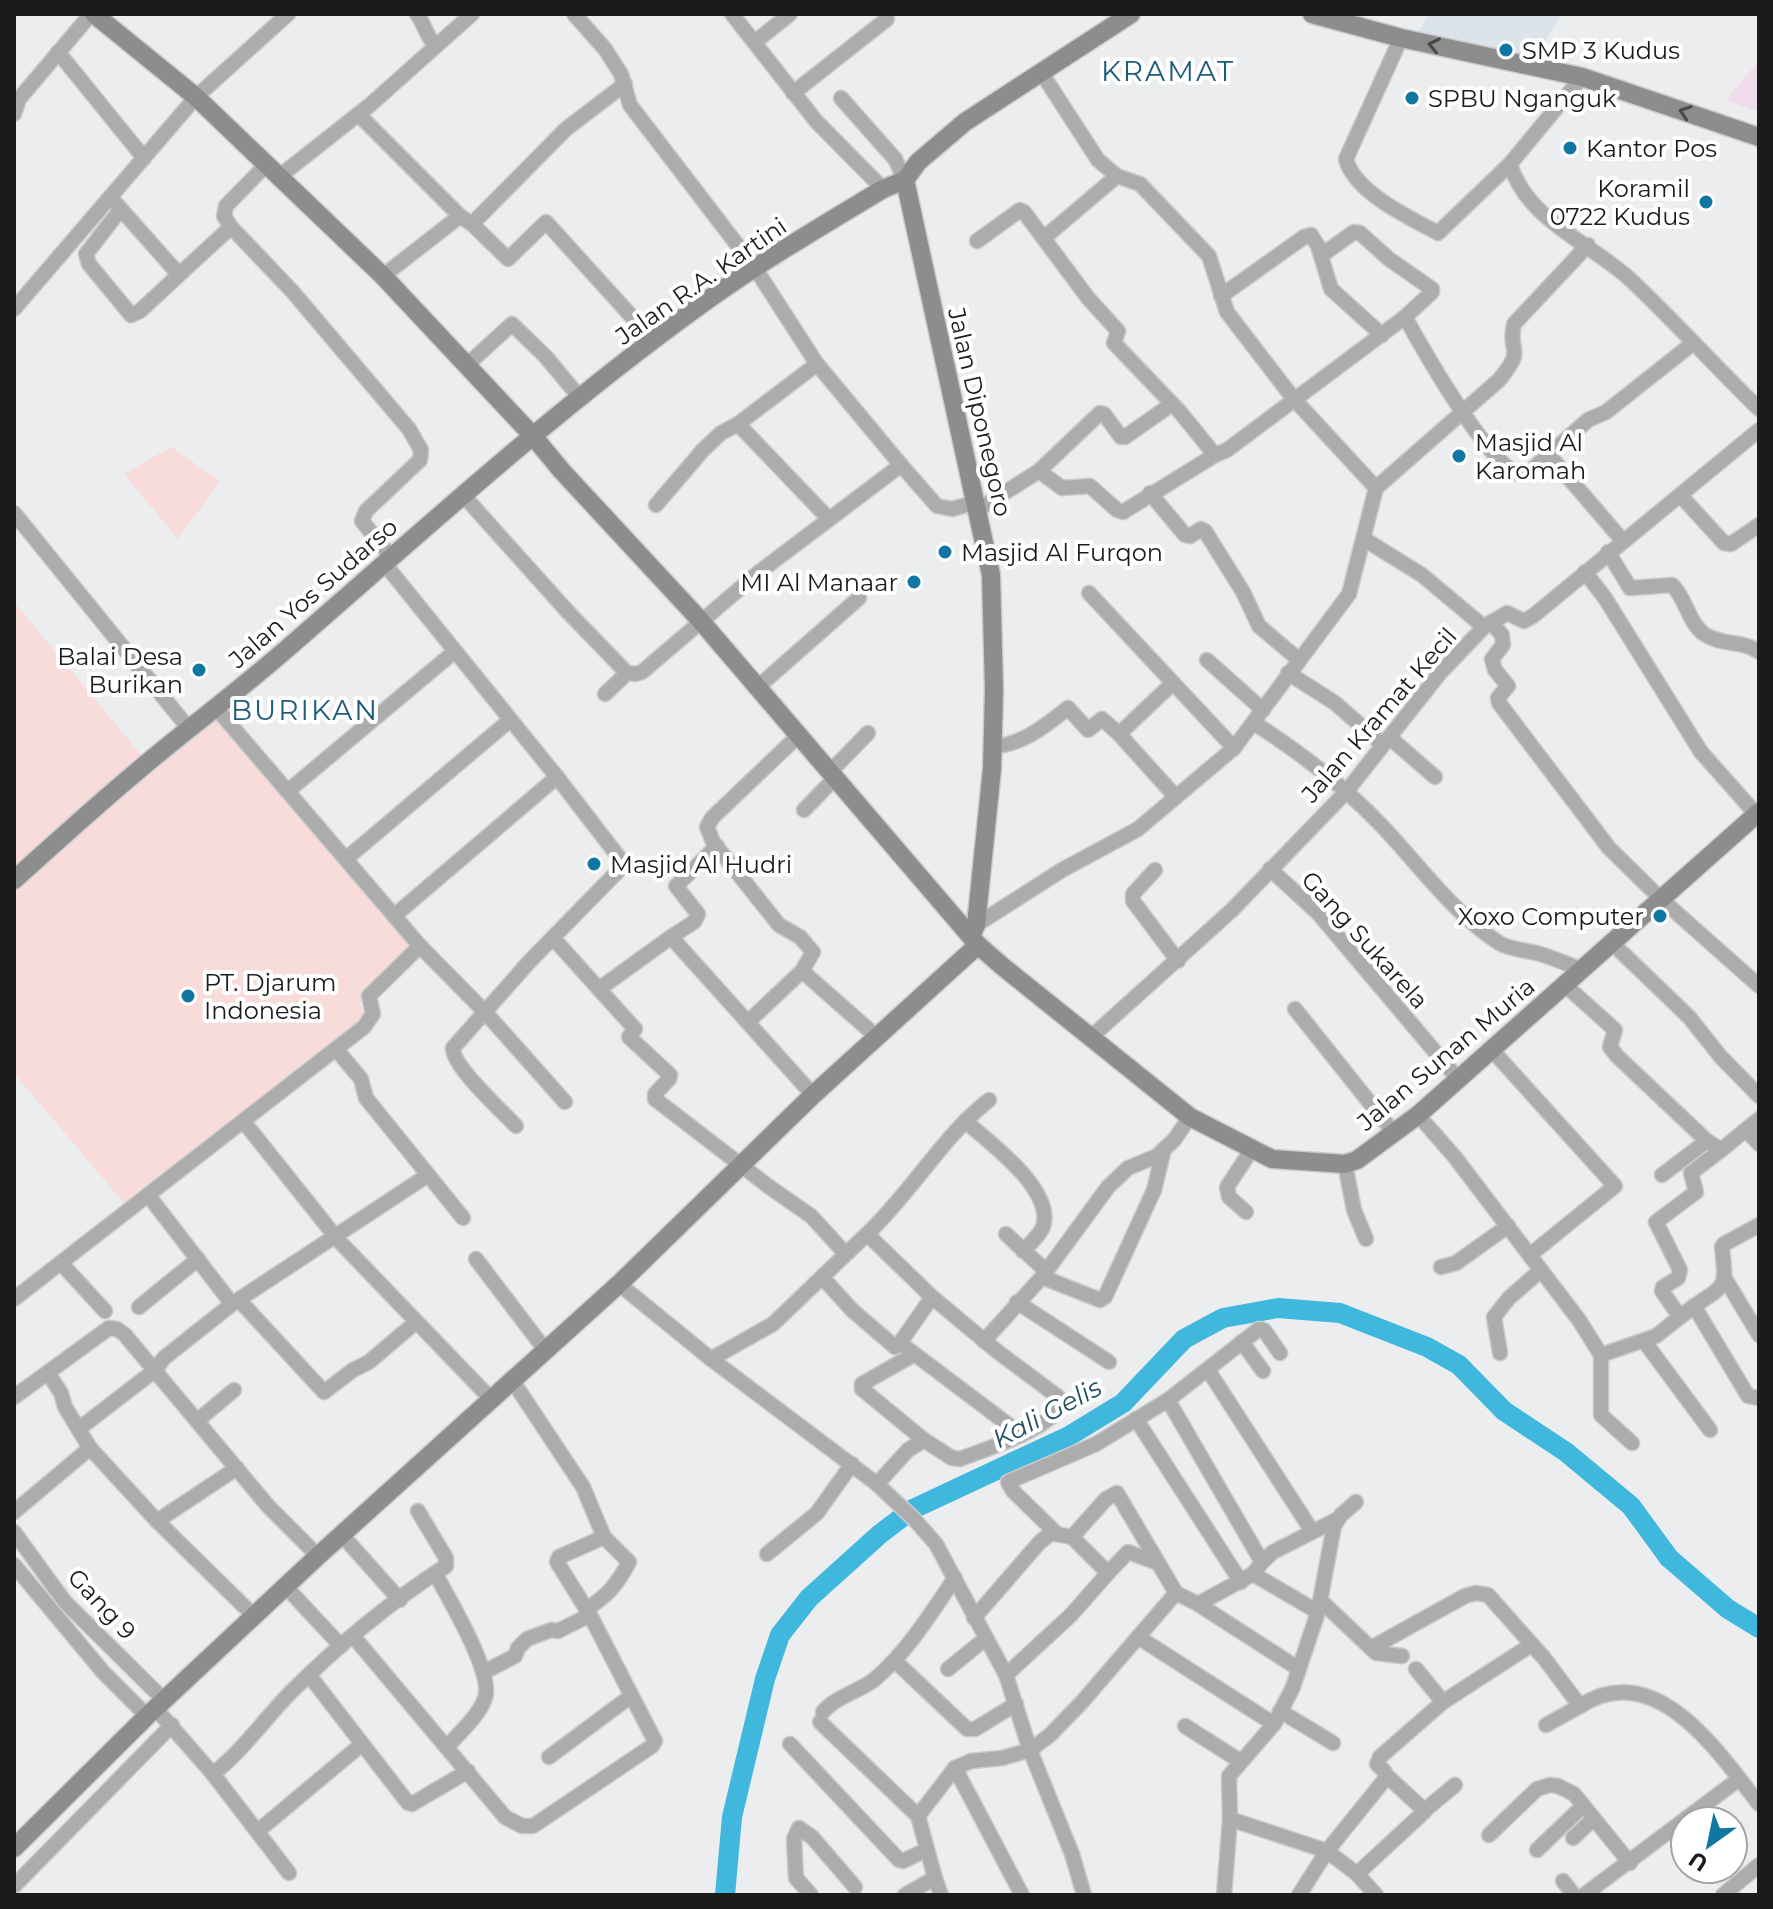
<svg xmlns="http://www.w3.org/2000/svg" width="1773" height="1909" font-family="Montserrat,sans-serif">
<style>
.built{fill:#dce3ea}
.industrial{fill:#f7dcda}
.medical{fill:#efddee}
.lines{fill:none;stroke-linecap:round;stroke-linejoin:round}
.river{stroke:#40b7dc;stroke-width:20}
.street-casing{stroke:#cacbcd;stroke-width:17}
.secondary-casing{stroke:#cacbcd;stroke-width:21}
.street{stroke:#adacac;stroke-width:14}
.secondary{stroke:#8e8d8d;stroke-width:18}
.oneway{stroke:#484949}
.poi-dot{fill:#1076a2;stroke:#fff;stroke-width:3}
.labels{text-anchor:middle;dominant-baseline:central;stroke-width:8;stroke-linejoin:round;paint-order:stroke}
.poi-label{font-size:24px;fill:#1a1b1b;stroke:#fff;text-anchor:start}
.street-label{font-size:24px;fill:#1a1b1b;stroke:#fff}
.water-label{font-size:26px;font-style:italic;fill:#205060;stroke:#fff}
.quarter-label{font-size:28px;letter-spacing:2px;fill:#1d5c7b;stroke:#fff}
</style>
<rect width="100%" height="100%" fill="#ecedef"/>
<polygon class="built" points="1428,14 1562,14 1529,67 1418,33"/>
<g class="industrial">
<polygon points="171,447 220,481 178,539 124,474"/>
<polygon points="14,602 153,769 218,717 415,951 359,1003 367,1019 128,1208 14,1073"/>
</g>
<polygon class="medical" points="1759,60 1759,112 1726,100"/>
<g class="lines">
<polyline class="river" points="725,1895 732,1817 765,1679 780,1635 809,1598 880,1534 913,1509 1069,1436 1123,1403 1184,1339 1223,1318 1278,1308 1340,1313 1427,1347 1459,1365 1504,1411 1566,1452 1631,1506 1669,1558 1728,1609 1759,1628"/>
<defs>
<g id="street">
<path d="M417,14C426,26 423,31 435,45"/>
<polyline points="732,14 816,121 883,189"/>
<path d="M1401,38L1346,159C1354,192 1410,218 1438,233L1510,164"/>
<polyline points="755,42 790,14"/>
<polyline points="58,52 144,158"/>
<polyline points="1041,72 1098,160 1117,176 1140,184 1209,256 1227,312 1293,398 1376,488"/>
<path d="M1582,77L1510,164C1528,222 1592,243 1633,282C1676,323 1716,367 1759,409"/>
<polyline points="793,93 887,19"/>
<polyline points="841,98 895,159 905,180"/>
<polyline points="14,114 19,99 91,14"/>
<polyline points="358,114 460,216 472,224 566,129 625,84"/>
<polyline points="280,176 370,105 472,14"/>
<polyline points="111,198 174,269 182,272 231,227 224,216 226,206 266,165"/>
<polyline points="121,209 86,254 89,264 131,315 140,311 182,272"/>
<polyline points="472,224 508,259 546,222 653,340"/>
<polyline points="231,227 292,291 409,429 421,450 420,460 366,511 362,521 391,557"/>
<polyline points="1045,237 1117,176"/>
<path d="M977,241L1020,210L1024,212L1088,298L1118,331L1114,343L1180,412L1215,455L1227,450L1405,317C1426,355 1479,447 1511,470C1517,475 1522,474 1529,472L1588,420L1606,412L1692,344"/>
<polyline points="1322,255 1354,232 1360,233 1389,259 1432,289 1432,292 1405,317"/>
<polyline points="383,276 460,216"/>
<polyline points="1221,296 1304,237 1311,235 1318,246 1331,289 1382,335"/>
<polyline points="14,309 196,97 288,14"/>
<polyline points="467,365 512,324 546,357 580,398"/>
<polyline points="738,424 829,519"/>
<polyline points="1549,455 1623,541"/>
<polyline points="901,465 937,506 952,509 977,502"/>
<polyline points="1039,471 1062,488 1090,486 1117,510 1123,512 1215,455"/>
<polyline points="1150,493 1185,535 1190,536 1201,529 1205,531 1243,592 1259,626 1298,659"/>
<polyline points="463,495 568,612 627,673 636,674 642,672 758,573 901,465 817,364 755,268 630,105 621,74 605,49 574,14"/>
<polyline points="1680,495 1724,543 1731,544 1759,525"/>
<polyline points="656,505 703,450 721,433 738,424 817,364"/>
<polyline points="979,509 1039,471 1100,413 1104,414 1121,437 1125,437 1172,404"/>
<polyline points="14,513 190,730"/>
<polyline points="1364,539 1422,575 1484,627"/>
<path d="M1608,552L1630,588L1672,585C1686,598 1688,622 1704,634C1722,646 1743,640 1759,652"/>
<path d="M384,563L557,777L621,860L618,871L529,962L453,1048C452,1066 502,1111 516,1126"/>
<polyline points="1585,572 1605,598 1701,752 1756,814"/>
<polyline points="1089,593 1234,748"/>
<polyline points="1491,622 1502,635 1503,645 1492,659 1495,670 1508,686 1498,698 1499,703 1609,848 1661,899 1759,986"/>
<polyline points="1207,660 1263,710"/>
<polyline points="1288,673 1335,703 1383,745"/>
<polyline points="759,686 859,598"/>
<polyline points="605,694 627,673"/>
<polyline points="217,709 420,946 485,1012 565,1102"/>
<path d="M1254,723C1301,753 1344,786 1382,826C1420,866 1452,912 1499,943C1511,950 1527,950 1540,954C1554,958 1567,964 1580,969"/>
<polyline points="1119,734 1175,796"/>
<polyline points="1389,737 1435,777"/>
<path d="M993,746C1021,746 1046,725 1068,708L1088,730L1102,719L1119,734L1173,683"/>
<polyline points="831,771 868,733"/>
<polyline points="288,791 454,652"/>
<polyline points="804,810 836,777"/>
<polyline points="717,846 676,886 698,914 694,922 671,937 813,1095"/>
<polyline points="347,858 510,720"/>
<polyline points="1270,869 1318,913 1458,1079"/>
<polyline points="1155,870 1133,894 1133,901 1178,961"/>
<polyline points="394,916 557,777"/>
<path d="M976,925L1062,870L1138,829L1234,748L1349,594L1376,488L1499,380C1527,346 1507,355 1514,324L1588,245"/>
<polyline points="553,938 635,1029 629,1037 670,1075 669,1079 655,1094 655,1099 768,1186 811,1216 845,1253"/>
<polyline points="1611,942 1689,1017 1720,1056 1759,1096"/>
<polyline points="802,971 877,1037"/>
<polyline points="1564,984 1615,1030 1610,1047 1617,1056 1707,1141 1721,1150 1759,1119"/>
<polyline points="599,989 671,937"/>
<polyline points="1295,1009 1394,1133"/>
<polyline points="748,1022 802,971 813,952 800,937 779,925 713,842 707,827 712,818 799,735"/>
<polyline points="1090,1038 1232,910 1346,792 1440,673 1484,627 1507,613 1524,621 1533,616 1759,430"/>
<polyline points="336,1049 361,1079 366,1098 463,1218"/>
<polyline points="1491,1049 1615,1186 1530,1255"/>
<polyline points="1418,1115 1454,1156 1579,1320 1601,1355 1601,1415 1632,1443"/>
<path d="M965,1121C990,1143 1055,1190 1043,1227C1039,1236 1030,1244 1023,1251"/>
<polyline points="244,1122 339,1241 491,1399"/>
<polyline points="1746,1130 1759,1144"/>
<polyline points="1345,1164 1354,1210 1366,1239"/>
<polyline points="1662,1175 1707,1141"/>
<polyline points="148,1195 232,1304"/>
<polyline points="1246,1212 1229,1197 1227,1187 1252,1149"/>
<polyline points="1006,1234 1046,1271"/>
<polyline points="476,1259 546,1351"/>
<polyline points="61,1263 105,1311"/>
<polyline points="1441,1267 1456,1263 1508,1226"/>
<polyline points="822,1277 867,1234"/>
<polyline points="1042,1277 1100,1300 1105,1297 1154,1190 1164,1149"/>
<polyline points="1726,1280 1759,1335"/>
<polyline points="619,1284 711,1359 877,1484 914,1519 936,1544 1006,1675 1030,1750 1072,1854 1084,1895"/>
<path d="M932,1297L867,1234C911,1193 942,1137 989,1100"/>
<polyline points="14,1299 364,1027 373,1014 369,996 420,946"/>
<polyline points="239,1300 324,1392 353,1370 369,1362 416,1322"/>
<polyline points="1017,1302 1109,1362"/>
<path d="M1694,1306C1728,1284 1726,1287 1722,1247L1724,1244L1759,1225"/>
<polyline points="139,1307 198,1259"/>
<polyline points="1680,1317 1662,1291 1663,1287 1678,1278 1680,1270 1656,1222 1696,1192 1691,1173 1721,1150"/>
<polyline points="984,1341 1042,1277 1108,1187 1128,1168 1157,1156 1174,1140 1190,1117"/>
<polyline points="1644,1341 1710,1430"/>
<polyline points="1242,1342 1263,1371"/>
<polyline points="1500,1353 1494,1317 1509,1298 1541,1270"/>
<polyline points="913,1355 862,1384 862,1389 924,1440"/>
<polyline points="1601,1355 1656,1336 1694,1306 1748,1396 1759,1398"/>
<polyline points="711,1359 773,1324 822,1277 852,1310 895,1347 900,1343"/>
<polyline points="1208,1370 1312,1531"/>
<polyline points="48,1373 61,1393 65,1407 90,1448 157,1521 255,1617"/>
<path d="M512,1380L583,1487L604,1537L629,1562C618,1583 607,1597 586,1609"/>
<polyline points="14,1397 109,1328 117,1329 125,1335 268,1506 318,1556"/>
<polyline points="1168,1400 1259,1329 1264,1330 1280,1353"/>
<polyline points="1136,1419 1241,1582"/>
<polyline points="197,1421 234,1390"/>
<polyline points="80,1428 154,1371 164,1358 232,1304 428,1175"/>
<path d="M877,1484L908,1450L924,1440L952,1458L960,1459C988,1448 1049,1430 1063,1403L1057,1396L998,1352L932,1297L900,1343L1022,1435"/>
<polyline points="14,1512 90,1448"/>
<polyline points="157,1521 237,1468"/>
<polyline points="14,1532 65,1602 164,1700"/>
<polyline points="1056,1533 1013,1491 1008,1482 1096,1444 1168,1400 1262,1562 1253,1574"/>
<polyline points="341,1534 400,1600"/>
<polyline points="1072,1537 1106,1499 1117,1493 1176,1593"/>
<polyline points="767,1554 817,1513 852,1464"/>
<polyline points="1262,1562 1273,1552 1338,1519"/>
<polyline points="14,1565 103,1672 147,1716"/>
<path d="M435,1573C448,1598 494,1673 485,1698C479,1716 459,1733 447,1747"/>
<polyline points="1108,1573 1128,1552 1158,1563"/>
<polyline points="286,1587 341,1646"/>
<polyline points="1320,1600 1376,1653 1402,1656"/>
<polyline points="1198,1604 1299,1669"/>
<polyline points="974,1618 1039,1543 1051,1533 1072,1537 1108,1573 1071,1615 1006,1675"/>
<polyline points="353,1636 505,1817 522,1826 533,1826 652,1746 655,1741 590,1615 557,1562 559,1557 604,1537"/>
<polyline points="1138,1637 1274,1724"/>
<path d="M1371,1648L1465,1596L1476,1593L1488,1595L1544,1658L1580,1706C1656,1657 1718,1752 1759,1804"/>
<polyline points="895,1661 967,1729 975,1729 1016,1704"/>
<polyline points="948,1669 985,1639"/>
<polyline points="1416,1669 1443,1702"/>
<polyline points="484,1672 515,1656 518,1648 527,1639 551,1630 558,1631 590,1615"/>
<polyline points="309,1675 408,1803 412,1804 468,1771"/>
<path d="M156,1709L213,1774C242,1751 264,1720 289,1694C336,1647 390,1602 446,1566V1558L418,1511"/>
<polyline points="1280,1711 1333,1743"/>
<path d="M823,1712C836,1696 859,1692 875,1679C908,1651 931,1613 955,1578"/>
<polyline points="820,1722 918,1816"/>
<polyline points="1546,1725 1580,1706"/>
<polyline points="1185,1726 1240,1761"/>
<polyline points="790,1744 899,1860 903,1861 926,1850"/>
<polyline points="549,1757 631,1696"/>
<polyline points="955,1768 1022,1895"/>
<polyline points="213,1774 289,1873"/>
<polyline points="1425,1810 1455,1785"/>
<polyline points="1230,1819 1327,1851 1357,1874 1376,1895"/>
<polyline points="258,1831 362,1744"/>
<polyline points="1489,1835 1537,1789 1550,1785 1558,1786 1574,1794 1630,1863"/>
<polyline points="1573,1838 1593,1819"/>
<polyline points="1537,1850 1583,1806"/>
<polyline points="1357,1874 1425,1811 1386,1775"/>
<polyline points="935,1878 918,1816 955,1768 971,1761 1002,1758 1030,1750 1050,1735 1082,1702 1176,1593 1198,1604 1253,1574 1318,1612"/>
<polyline points="1563,1881 1574,1895"/>
<polyline points="14,1886 172,1725"/>
<polyline points="811,1895 796,1878 794,1839 799,1828 812,1837 855,1887"/>
<polyline points="905,1895 935,1878 941,1895"/>
<polyline points="1224,1895 1230,1819 1229,1776 1274,1724 1293,1687 1318,1612 1334,1526 1341,1515 1356,1502"/>
<polyline points="1299,1895 1327,1851 1386,1778 1385,1772 1377,1764 1380,1757 1443,1702 1531,1645"/>
<polyline points="1584,1895 1739,1779"/>
<polyline points="1723,1895 1759,1865"/>
</g>
<g id="secondary">
<polyline points="94,14 196,97 383,276 533,436 561,470 700,620 978,945 1002,966 1190,1117 1272,1159 1345,1164 1357,1160 1418,1115 1759,812"/>
<polyline points="1312,14 1401,38 1582,77 1759,137"/>
<path d="M14,880C56,842 98,804 141,768C187,729 236,693 282,653C417,536 550,414 695,309C755,265 820,227 883,189L905,180"/>
<polyline points="971,936 976,925 992,769 994,689 991,575 905,180 918,162 965,122 1131,14"/>
<polyline points="14,1848 147,1716 318,1556 619,1284 813,1095 978,945"/>
</g>
</defs>
<use href="#street" class="street-casing"/>
<use href="#secondary" class="secondary-casing"/>
<use href="#street" class="street"/>
<use href="#secondary" class="secondary"/>
</g>
<defs><path id="oneway-chevron" d="M-2-3.5L2.5 0L-2 3.5" fill="none" stroke-width="1.6" stroke-linecap="round" stroke-linejoin="round" transform="scale(2)"/></defs>
<g class="oneway">
<use href="#oneway-chevron" transform="translate(1434 45) rotate(-168)"/>
<use href="#oneway-chevron" transform="translate(1685 112) rotate(-161)"/>
</g>
<g class="poi-dot">
<circle cx="1506" cy="50" r="8"/>
<circle cx="1412" cy="98" r="8"/>
<circle cx="1570" cy="148" r="8"/>
<circle cx="1706" cy="202" r="8"/>
<circle cx="1459" cy="456" r="8"/>
<circle cx="945" cy="552" r="8"/>
<circle cx="914" cy="582" r="8"/>
<circle cx="199" cy="670" r="8"/>
<circle cx="594" cy="864" r="8"/>
<circle cx="1660" cy="916" r="8"/>
<circle cx="188" cy="996" r="8"/>
</g>
<g class="labels">
<g class="poi-label">
<text x="1522" y="50">SMP 3 Kudus</text>
<text x="1428" y="98">SPBU Nganguk</text>
<text x="1586" y="148">Kantor Pos</text>
<text x="1690" y="188" text-anchor="end">Koramil<tspan x="1690" dy="28">0722 Kudus</tspan></text>
<text x="1475" y="442">Masjid Al<tspan x="1475" dy="28">Karomah</tspan></text>
<text x="961" y="552">Masjid Al Furqon</text>
<text x="898" y="582" text-anchor="end">MI Al Manaar</text>
<text x="183" y="656" text-anchor="end">Balai Desa<tspan x="183" dy="28">Burikan</tspan></text>
<text x="610" y="864">Masjid Al Hudri</text>
<text x="1644" y="916" text-anchor="end">Xoxo Computer</text>
<text x="204" y="982">PT. Djarum<tspan x="204" dy="28">Indonesia</tspan></text>
</g>
<g class="street-label">
<text transform="translate(701 281) rotate(-35)">Jalan R.A. Kartini</text>
<text transform="translate(980 412) rotate(77)">Jalan Diponegoro</text>
<text transform="translate(313 593) rotate(-41)">Jalan Yos Sudarso</text>
<text transform="translate(1379 715) rotate(-49)">Jalan Kramat Kecil</text>
<text transform="translate(1365 940) rotate(48)">Gang Sukarela</text>
<text transform="translate(1446 1054) rotate(-40)">Jalan Sunan Muria</text>
<text transform="translate(102 1604) rotate(47)">Gang 9</text>
</g>
<g class="water-label">
<text transform="translate(1047 1413) rotate(-28)">Kali Gelis</text>
</g>
<g class="quarter-label">
<text x="1168" y="71">KRAMAT</text>
<text x="305" y="710">BURIKAN</text>
</g>
</g>
<rect width="1773" height="1909" fill="none" stroke="#1a1b1b" stroke-width="32"/>
<g transform="translate(1709 1845) rotate(213)"><circle r="38" fill="#ffffff" stroke="#a3a4a4" stroke-width="2"/>
<path d="M0-6L14 30L0 20L-14 30Z" fill="#1076a2"/>
<text y="-12" font-size="22" font-weight="bold" text-anchor="middle" fill="#1a1b1b">U</text>
</g>
</svg>
